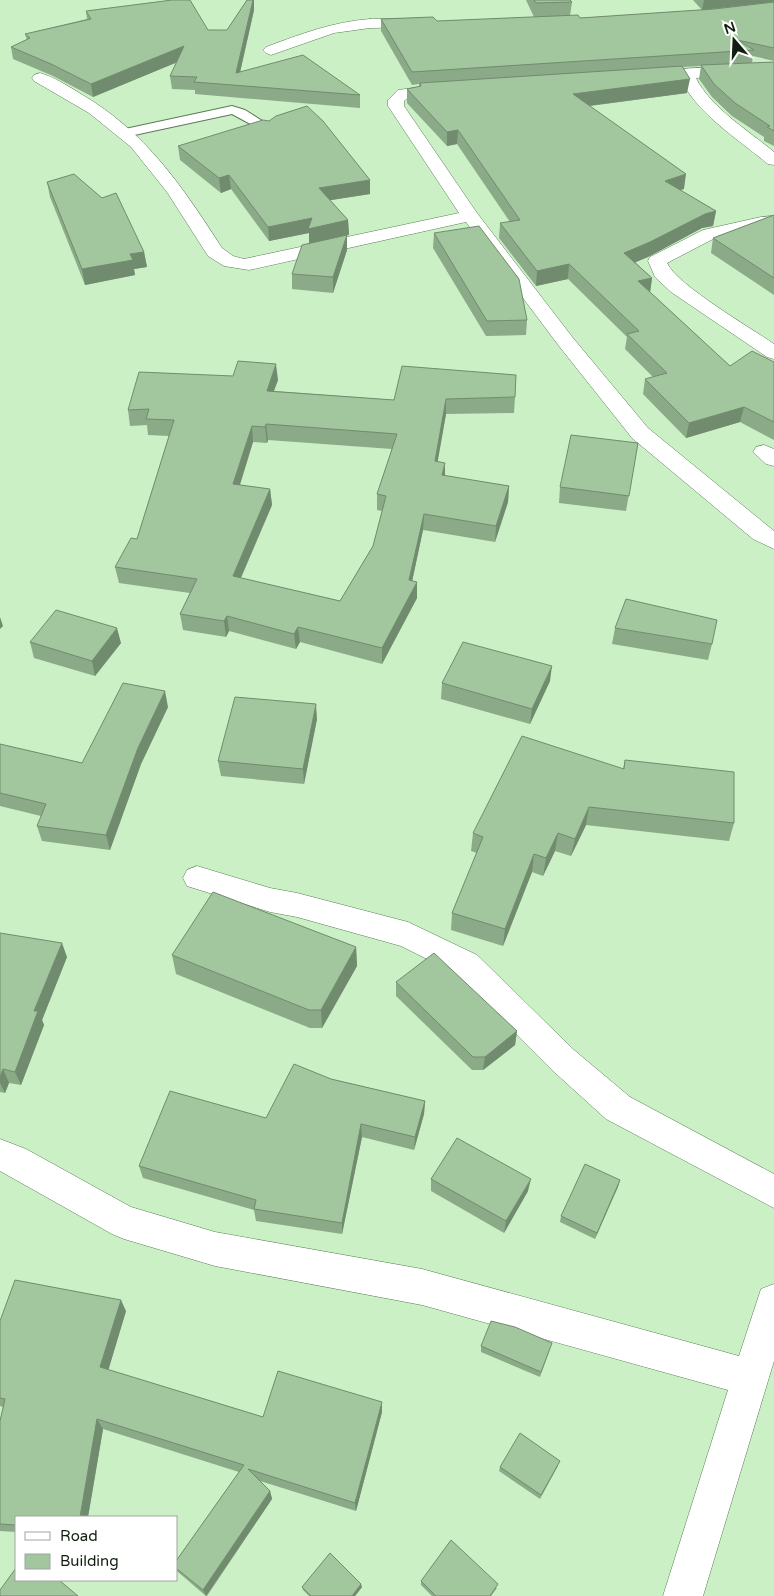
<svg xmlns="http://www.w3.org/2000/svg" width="774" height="1596" font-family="'Varela Round',sans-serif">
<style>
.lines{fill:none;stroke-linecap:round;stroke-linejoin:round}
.service-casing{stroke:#5a7c56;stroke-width:2}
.minor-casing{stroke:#5a7c56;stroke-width:1}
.service{fill:#fff;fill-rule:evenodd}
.minor{fill:#fff;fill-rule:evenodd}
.wall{fill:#8baa87;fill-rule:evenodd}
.shaded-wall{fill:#718b6e}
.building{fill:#a2c69d;stroke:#718b6e;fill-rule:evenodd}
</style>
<rect width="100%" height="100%" fill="#cbf0c5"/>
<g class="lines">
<defs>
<polygon id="service" points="232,106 245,110 275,129 269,133 265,132 232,114 125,137 119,133 125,129"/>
<g id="minor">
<path d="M370,19H418L423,20L425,23L423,26L418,27L370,28L334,33L271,55L266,53L263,50L266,47C301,34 332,22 370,19Z"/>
<path d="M774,63V73L696,78C710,107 749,131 774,152V165L768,164C739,140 696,113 681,79H643L641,76L643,73L649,71Z"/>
<path d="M40,73C54,77 68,86 81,94C146,132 182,186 222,248L233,256L244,259L459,213L388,106V100L398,90L444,84L450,86L452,89L450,92L409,97L404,101V106L477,213L573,338L648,428L774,531V549L753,539L632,438L559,346L466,222L249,270L224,266L208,256L167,192L131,147L89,113L34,81L32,78L34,75Z"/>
<path d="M774,216V226L761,227L715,238L667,263C677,285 751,328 774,344V359L767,357L671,292L655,277L648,261L650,257L703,230L761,217Z"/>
<polygon points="764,445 774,449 774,466 766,464 753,452 756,447"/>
<polygon points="197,866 270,888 297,893 408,922 477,955 574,1050 630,1097 774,1174 774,1208 606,1119 552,1070 455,973 401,946 297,917 270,912 187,886 183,878 187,870"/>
<polygon points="0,1139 26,1149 131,1207 215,1232 422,1269 739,1356 761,1289 774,1284 774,1361 703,1596 663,1596 728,1390 422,1305 215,1266 124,1239 112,1234 0,1171"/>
</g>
</defs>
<use href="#service" class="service-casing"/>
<use href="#minor" class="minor-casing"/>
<use href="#service" class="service"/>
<use href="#minor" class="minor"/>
</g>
<g class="wall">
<polygon points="247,0 254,0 254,10 240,72 360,95 360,108 195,94 195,90 172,89 170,76 177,62 93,97 53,76 13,59 11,47 27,40 25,34 87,19 86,11 208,30 227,30"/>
<polygon points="526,0 570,0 572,2 570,16 580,18 714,9 774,2 702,10 693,0 774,0 774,61 753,56 752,63 774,62 774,146 764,141 764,137 732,116 712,97 699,79 701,66 683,67 687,93 590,106 684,189 680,190 716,211 713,226 702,228 648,257 635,262 652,278 650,292 730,366 774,362 774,440 740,422 686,438 643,394 645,379 653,377 625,349 627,337 568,279 536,286 499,238 500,223 510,222 457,144 447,146 407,103 407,89 419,87 419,84 412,85 381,31 381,19 437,21 534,17"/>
<polygon points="178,146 370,180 370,194 330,200 348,220 349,235 347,235 347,250 333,293 292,289 292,274 309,243 309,233 269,241 231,189 221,193 180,160"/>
<polygon points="47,182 144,252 147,267 134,269 135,275 85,285 50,197"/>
<polygon points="774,215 774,295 711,253 713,238"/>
<polygon points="434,233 527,320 526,335 486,336 433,248"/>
<path d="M278,380L274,391L394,400L515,397L514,413L446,414L437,462L445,476L509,486L508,502L495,542L423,530L412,581L417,598L382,664L300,642L296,649L229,631L226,637L183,630L180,614L190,593L119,583L115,567L137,539L169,436L148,435L147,425L130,426L128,410ZM268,440L392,449L377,494V510L382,511L373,546L340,601L241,578L272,505L270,489L240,485L253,442L267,443Z"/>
<polygon points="638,443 626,511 559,503 560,487"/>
<polygon points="615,628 712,644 708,660 612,644"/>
<polygon points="30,642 121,643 95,676 34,658"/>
<polygon points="550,681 530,724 441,699 442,683"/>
<polygon points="168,707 141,764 110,850 42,841 37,826 41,816 0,806 0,744 82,763"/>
<polygon points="317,719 304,784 221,776 218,761"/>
<polygon points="625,760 734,823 729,841 586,825 571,856 555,851 543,876 532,872 503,946 451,930 452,913 477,853 471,851 473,833 623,769"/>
<polygon points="0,933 67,957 42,1020 44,1025 21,1085 9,1083 5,1093 0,1092"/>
<polygon points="356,947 357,966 322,1028 310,1028 176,974 172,955"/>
<polygon points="396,982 517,1031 515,1045 483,1070 472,1070 396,996"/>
<polygon points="331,1079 425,1101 424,1114 414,1150 362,1137 342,1234 256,1221 254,1210 143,1178 139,1166 266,1118"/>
<polygon points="431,1179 528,1191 504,1233 431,1191"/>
<polygon points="620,1180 595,1239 560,1222 561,1216"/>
<polygon points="126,1311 108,1370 263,1417 382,1412 356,1511 260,1481 270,1491 272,1499 207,1596 206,1596 178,1572 176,1570 176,1561 239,1472 103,1429 88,1517 16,1517 16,1532 0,1531 0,1421 3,1407 0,1406 0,1321"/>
<polygon points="481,1346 550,1349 540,1377 481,1352"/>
<polygon points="558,1466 540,1499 499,1471 500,1467"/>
<polygon points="421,1581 497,1588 491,1596 432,1596 421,1585"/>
<polygon points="302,1587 362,1587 355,1596 309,1596 303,1590"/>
</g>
<g class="shaded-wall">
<polygon points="253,0 254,0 254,10 237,86 236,73"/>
<polygon points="704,0 774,0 774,2 702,10"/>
<polygon points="184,46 185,59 93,97 91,84"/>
<polygon points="690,79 687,93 572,108 573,94"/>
<polygon points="458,130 457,144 447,146 447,132"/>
<polygon points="686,174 684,189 662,195 665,181"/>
<polygon points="229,175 231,189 221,193 219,178"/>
<polygon points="370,180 370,194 319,202 319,188"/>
<polygon points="716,211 713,226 702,228 648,257 622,268 624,253 705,214"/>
<polygon points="312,218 348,220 349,235 347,235 347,250 333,293 333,277 309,243 309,233 269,241 268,227"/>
<polygon points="144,252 147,267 134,269 135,275 85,285 82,269 130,254"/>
<polygon points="569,264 568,279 536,286 537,271"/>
<polygon points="652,278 650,293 638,281"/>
<polygon points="276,364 278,380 268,406 267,391"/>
<polygon points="446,399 446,414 435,477 435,461"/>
<polygon points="744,407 740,422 686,438 689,423"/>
<polygon points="266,424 268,440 267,443 265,427"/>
<polygon points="252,426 253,442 235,500 233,484"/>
<polygon points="445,463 445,478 442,475"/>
<polygon points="509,486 508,502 495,542 496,526"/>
<polygon points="270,489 272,505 235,591 233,576"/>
<polygon points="424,514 423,530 409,596 409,580"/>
<polygon points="417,582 417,598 382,664 382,648"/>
<polygon points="227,616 229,631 226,637 224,621"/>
<polygon points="0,617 3,626 0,629"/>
<polygon points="298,627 300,642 296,649 294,634"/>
<polygon points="117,628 121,643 95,676 92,661"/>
<polygon points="552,666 550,681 530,724 532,709"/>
<polygon points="165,691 168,707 141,764 110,850 106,835 138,748"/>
<polygon points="316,704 317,719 304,784 303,769"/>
<polygon points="589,807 586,825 571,856 575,839"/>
<polygon points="558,833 555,851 543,876 546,858"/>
<polygon points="534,854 532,872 503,946 505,929"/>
<polygon points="62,943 67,957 42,1020 44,1025 21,1085 15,1072 34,1011"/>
<polygon points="356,947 357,966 322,1028 321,1010"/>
<polygon points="517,1031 515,1045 483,1070 485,1057"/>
<polygon points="3,1069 9,1083 5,1093 0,1083 0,1077"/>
<polygon points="425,1101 424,1114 414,1150 415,1137"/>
<polygon points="361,1124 362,1137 342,1234 342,1223"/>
<polygon points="531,1179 528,1191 504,1233 506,1221"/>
<polygon points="620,1180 618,1187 595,1239 597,1233"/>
<polygon points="121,1300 126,1311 106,1378 100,1367"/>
<polygon points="382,1402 382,1412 356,1511 355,1503"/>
<polygon points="97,1419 103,1429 88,1517 80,1517"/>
<polygon points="270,1491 272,1499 206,1596 203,1590"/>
<polygon points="361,1584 362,1587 355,1596 352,1596"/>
</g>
<g class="building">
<polygon points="172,0 190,0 208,30 227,30 247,0 253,0 236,73 303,55 360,95 194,82 197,77 170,76 184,46 91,84 51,64 11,47 30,38 25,34 91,19 86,11"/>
<polygon points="534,0 570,0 572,2 536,3"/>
<polygon points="774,2 774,48 737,40 754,50 412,72 381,19 433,17 437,21 578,15 580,18 714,9"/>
<polygon points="774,62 774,131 767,127 770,126 735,103 714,84 701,65"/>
<polygon points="682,66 690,79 573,94 686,174 665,181 716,211 705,214 650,242 624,253 652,278 638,281 730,366 752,351 774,362 774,422 744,407 689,423 645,379 667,373 627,334 639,331 569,264 537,271 500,223 520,220 458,130 447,132 407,89 421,86 420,83"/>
<polygon points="307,106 323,121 370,180 319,188 348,220 308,229 312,218 268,227 229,175 219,178 178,146 263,120 269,121 276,116"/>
<polygon points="74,174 102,198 116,193 144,252 130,254 133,260 82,269 47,182"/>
<polygon points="774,215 774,278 713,238"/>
<polygon points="479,226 519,279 527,320 487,321 434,233"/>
<polygon points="347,235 333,277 292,274 302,245"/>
<path d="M238,361L276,364L267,391L394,400L402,366L516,375L515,397L446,399L435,461L445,463L442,475L509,486L496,526L424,514L409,580L417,582L382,648L298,627L294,634L227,616L224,621L180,614L197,579L115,567L131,538L137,539L174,420L146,419L149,409L128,410L139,372L233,376ZM266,424L397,434L377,494L386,496L373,546L340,601L233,576L270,489L233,484L252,426L265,427Z"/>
<polygon points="571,435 638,443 629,496 560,487"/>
<polygon points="626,599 717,620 712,644 615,628"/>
<polygon points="56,610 117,628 92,661 30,642"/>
<polygon points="463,642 552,666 532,709 442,683"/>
<polygon points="123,683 165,691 138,748 106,835 37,826 46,804 0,793 0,744 82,763"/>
<polygon points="235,697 316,704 303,769 218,761"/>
<polygon points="522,736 624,769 625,760 734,772 734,823 589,807 575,839 558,833 546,858 534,854 505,929 452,913 483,837 473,833"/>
<polygon points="213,892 356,947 321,1010 309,1010 172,955"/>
<polygon points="0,933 62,943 34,1011 38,1011 15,1072 3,1069 0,1077"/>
<polygon points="434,953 517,1031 485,1057 473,1057 396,982"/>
<polygon points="294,1064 331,1079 425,1101 415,1137 361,1124 342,1223 254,1209 256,1200 139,1166 170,1091 266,1118"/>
<polygon points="457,1138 531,1179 506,1221 431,1179"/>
<polygon points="585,1164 620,1180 597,1233 561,1216"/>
<polygon points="15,1280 121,1300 100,1367 263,1417 278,1371 382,1402 355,1503 248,1469 270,1491 203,1590 176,1568 176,1561 244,1465 97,1419 80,1517 16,1517 16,1525 0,1524 0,1421 5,1399 0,1398 0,1321"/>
<polygon points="491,1321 515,1327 552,1343 541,1372 481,1346"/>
<polygon points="520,1433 560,1461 541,1495 500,1467"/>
<polygon points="451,1540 498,1584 490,1596 436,1596 421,1581"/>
<polygon points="330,1553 361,1584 352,1596 311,1596 302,1587"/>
<polygon points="16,1568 16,1580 59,1580 78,1596 0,1596 0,1590"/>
</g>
<rect x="15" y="1516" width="162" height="65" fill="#ffffff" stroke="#a0a59f"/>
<rect x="25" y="1532" width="25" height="8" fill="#ffffff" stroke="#a0a59f"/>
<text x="60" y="1541" font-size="15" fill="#111f0f">Road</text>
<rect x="25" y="1554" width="25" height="15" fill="#a2c69d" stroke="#a0a59f"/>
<text x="60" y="1566" font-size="15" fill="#111f0f">Building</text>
<g transform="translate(734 40) rotate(341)" stroke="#ffffff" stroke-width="4" paint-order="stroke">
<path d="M0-4L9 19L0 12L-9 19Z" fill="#111f0f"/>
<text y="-8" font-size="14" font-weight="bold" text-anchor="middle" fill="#111f0f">N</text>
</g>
</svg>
